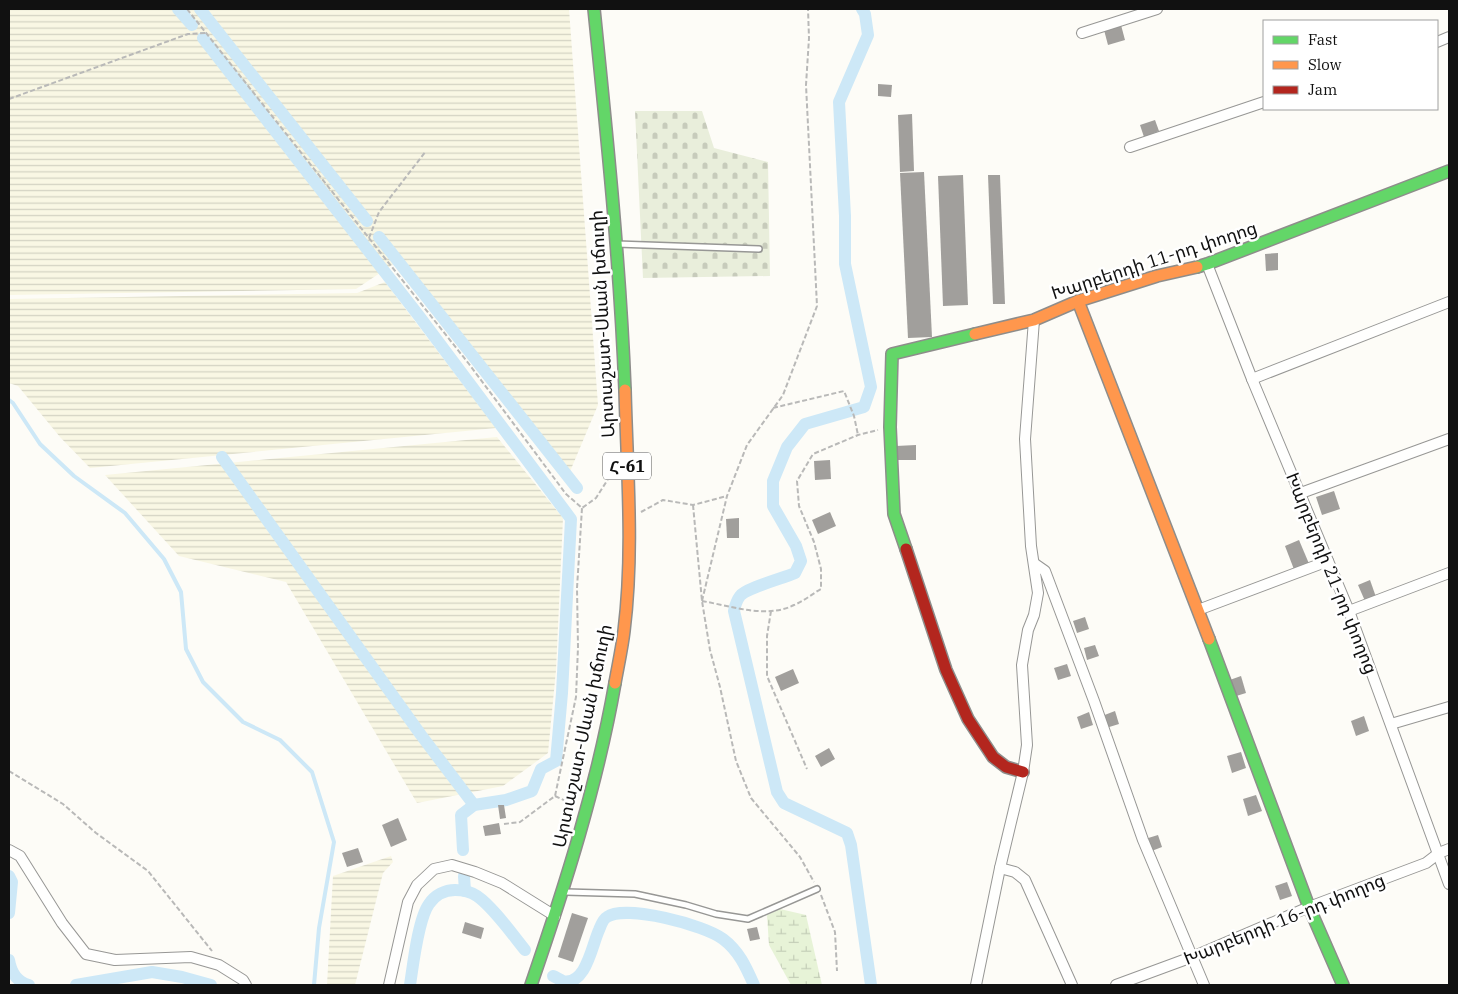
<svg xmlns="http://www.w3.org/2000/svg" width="1458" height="994" font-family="'IBM Plex Serif','Noto Sans Armenian',serif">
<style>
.farmland{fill:url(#farmland-rules)}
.wetland{fill:url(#wetland-marsh)}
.cemetery{fill:url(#cemetery-stones)}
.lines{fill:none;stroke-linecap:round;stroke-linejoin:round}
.stream{stroke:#cde8f7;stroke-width:4}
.canal{stroke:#cde8f7;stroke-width:12}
.building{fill:#a19f9c}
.lane-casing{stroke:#979795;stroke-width:8}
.street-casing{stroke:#979795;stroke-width:12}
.fast-casing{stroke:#8e8d8b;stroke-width:14}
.slow-casing{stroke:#8e8d8b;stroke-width:14}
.jam-casing{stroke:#8e8d8b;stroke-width:14}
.path{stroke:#b9b9b8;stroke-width:2;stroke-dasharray:5 2.5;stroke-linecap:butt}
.lane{stroke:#fffffe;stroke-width:5}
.street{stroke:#fffffe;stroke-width:10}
.fast{stroke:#63d668;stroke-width:11}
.slow{stroke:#ff974d;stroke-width:11}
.jam{stroke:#b3261e;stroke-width:11}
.labels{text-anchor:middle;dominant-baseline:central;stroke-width:5;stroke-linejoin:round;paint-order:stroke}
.shield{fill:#fff;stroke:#585858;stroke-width:1}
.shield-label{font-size:16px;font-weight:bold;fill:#111}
.street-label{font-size:18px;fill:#111;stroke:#fff}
</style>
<defs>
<pattern id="farmland-rules" width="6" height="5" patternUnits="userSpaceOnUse" patternTransform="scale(1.25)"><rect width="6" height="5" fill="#f9f7e4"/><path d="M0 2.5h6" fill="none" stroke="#d4d3c3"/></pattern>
<pattern id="wetland-marsh" width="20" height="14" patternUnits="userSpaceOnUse" patternTransform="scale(1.25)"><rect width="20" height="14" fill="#e7f3d7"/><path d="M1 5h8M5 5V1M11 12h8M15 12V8" fill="none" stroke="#c5cfb8"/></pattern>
<pattern id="cemetery-stones" width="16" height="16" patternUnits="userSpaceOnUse" patternTransform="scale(1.25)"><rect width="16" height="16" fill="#e9eedb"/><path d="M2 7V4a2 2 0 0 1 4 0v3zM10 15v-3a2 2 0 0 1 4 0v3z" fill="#c7cbbb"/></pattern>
</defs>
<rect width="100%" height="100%" fill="#fdfcf7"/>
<g class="farmland">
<polygon points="9,9 569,9 598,405 566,481 398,261 356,289 9,295"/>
<polygon points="385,282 496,428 90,468 60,437 18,386 9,383 9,299 357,293"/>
<polygon points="497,437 563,518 556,670 548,753 503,786 417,803 286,582 179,556 105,475"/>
<polygon points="391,856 393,862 383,873 355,985 327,985 333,876"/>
</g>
<polygon class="wetland" points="780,909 806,915 822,985 791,985 769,945 767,915"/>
<polygon class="cemetery" points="635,111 702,111 714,148 768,162 770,276 643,278"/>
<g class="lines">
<polyline class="stream" points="9,400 13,403 40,444 74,476 125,513 164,559 181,592 186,649 203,682 243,722 280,740 312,772 334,842 319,928 314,985"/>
<g class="canal">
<polyline points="178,9 192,25"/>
<polyline points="200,9 367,221"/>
<path d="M862,9L865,14L868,35L839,102L845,216V264L871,387L864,407L805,424L787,447L773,481V506L796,546L801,561L795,573C784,578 746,588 740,596C737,600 735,606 734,611L777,792L784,803L847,833L851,845L871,985"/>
<polyline points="203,38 419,316 571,519 562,693 556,761 541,769 532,791 506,800 474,805 461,815 463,850"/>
<polyline points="379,237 577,488"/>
<polyline points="222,457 421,735 474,805"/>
<polyline points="9,876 12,882 9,913"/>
<polyline points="464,876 465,891"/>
<path d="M9,960C11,972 17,982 29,985"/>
<path d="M553,976C556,977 560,980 563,981C586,986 592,945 599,930C601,925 603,919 607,917C625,904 705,925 723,939C739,951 746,967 754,985"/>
<polyline points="76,985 152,972 182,977 211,985"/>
<path d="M410,985C413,966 418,919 429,904C435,895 445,890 455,890C462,890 471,892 477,896C493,907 512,934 525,950"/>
</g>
</g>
<g class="building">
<polygon points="1121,25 1125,40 1108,45 1104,30"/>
<polygon points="878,84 892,85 891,97 878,96"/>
<polygon points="912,114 914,171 900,172 898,115"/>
<polygon points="1155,120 1159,131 1144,137 1140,125"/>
<polygon points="924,172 932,337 908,338 900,173"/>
<polygon points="963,175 968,305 943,306 938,176"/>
<polygon points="988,175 1000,175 1005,304 993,304"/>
<polygon points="1278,253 1278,270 1266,271 1265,254"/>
<polygon points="916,445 916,460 896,460 896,446"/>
<polygon points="830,460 831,479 815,480 814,461"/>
<polygon points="1334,491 1340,509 1322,515 1316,497"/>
<polygon points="830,512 836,526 818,534 812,520"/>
<polygon points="739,518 739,538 727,538 726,519"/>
<polygon points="1299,540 1310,566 1295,572 1285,546"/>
<polygon points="1370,580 1376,597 1365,601 1358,585"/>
<polygon points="1085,617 1089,629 1077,633 1073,621"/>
<polygon points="1095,645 1099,656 1087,660 1084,648"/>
<polygon points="1067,664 1071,676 1058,680 1054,668"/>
<polygon points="793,669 799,683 781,691 775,677"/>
<polygon points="1241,676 1246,693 1233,697 1227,681"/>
<polygon points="1115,711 1119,724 1106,728 1102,716"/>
<polygon points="1089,712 1093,725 1081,729 1077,717"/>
<polygon points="1364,716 1369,731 1356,736 1351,721"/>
<polygon points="829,748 835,759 821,767 815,756"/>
<polygon points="1241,752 1246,768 1232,773 1227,756"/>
<polygon points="1256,795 1262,811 1248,816 1243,799"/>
<polygon points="498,805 504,805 506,818 500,819"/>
<polygon points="398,818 407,840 391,847 382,825"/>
<polygon points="499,823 501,834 485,836 483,826"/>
<polygon points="1158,835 1162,847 1149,852 1145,839"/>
<polygon points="358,848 363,862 347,867 342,853"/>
<polygon points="1287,882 1292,896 1280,900 1275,886"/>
<polygon points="572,913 588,918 573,962 558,957"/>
<polygon points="465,922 484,928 481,939 462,933"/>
<polygon points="757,927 760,939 750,941 747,929"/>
</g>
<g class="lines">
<defs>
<g id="lane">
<polyline points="617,244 759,249"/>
<polyline points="566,892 635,894 686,905 716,914 748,919 817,889"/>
</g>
<g id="street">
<polyline points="1082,33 1157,9"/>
<polyline points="1437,42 1449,37"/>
<polyline points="1130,147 1264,102"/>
<polyline points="1207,264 1252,379 1349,611 1449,884"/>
<polyline points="1252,379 1449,302"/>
<polyline points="1301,493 1449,439"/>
<polyline points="1035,564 1045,571 1094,701 1143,840 1204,985"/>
<polyline points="1198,610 1328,561"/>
<polyline points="1349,611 1449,573"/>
<polyline points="1391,724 1449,707"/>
<polyline points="9,850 20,856 62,923 86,954 115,960 191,957 219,965 243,980 246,985"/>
<polyline points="1000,868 1015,872 1025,880 1072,985"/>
<polyline points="389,985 408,902 417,885 434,869 452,865 475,872 502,883 555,916"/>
<polyline points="976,985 1000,868 1023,772 1027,745 1022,665 1028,630 1034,615 1038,593 1031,546 1025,439 1034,320"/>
<polyline points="1116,985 1192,957 1309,907 1426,863 1439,853 1449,849"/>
</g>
<g id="fast">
<path d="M594,9C607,136 620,263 625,390"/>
<polyline points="1197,267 1207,264 1449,171"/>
<polyline points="906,549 894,514 890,427 892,354 975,334"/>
<polyline points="1209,639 1309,907 1343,985"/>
<path d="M531,985C565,886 597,786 615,683"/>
</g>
<g id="slow">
<polyline points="1078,301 1209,639"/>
<polyline points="975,334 1034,320 1078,301 1157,276 1197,267"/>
<path d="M615,683C618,666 622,648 624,631C634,551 627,470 625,390"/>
</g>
<polyline id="jam" points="906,549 946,670 968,719 993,757 1006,767 1023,772"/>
</defs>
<use href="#lane" class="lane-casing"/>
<use href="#street" class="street-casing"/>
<use href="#fast" class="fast-casing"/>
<use href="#slow" class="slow-casing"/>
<use href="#jam" class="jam-casing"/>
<g class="path">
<polyline points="187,9 469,364 566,494 582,508 596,498 610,476 614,473"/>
<polyline points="9,99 188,34 207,33"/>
<polyline points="369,238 379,212 426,151"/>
<polyline points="773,408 844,391 854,416 858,435"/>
<polyline points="693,505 702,601 710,650 720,687 736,761 751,798 800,857 814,882"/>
<polyline points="641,512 663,500 693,505 727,496"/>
<polyline points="702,601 727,496 747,445 783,395 817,306 806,85 809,38 808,9"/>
<path d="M702,601C731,606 767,619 794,605C804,601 812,594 821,589V569L814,542L799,506L797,481L813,454L858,435L878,430"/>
<polyline points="771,611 767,636 767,676 807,769"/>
<polyline points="9,771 63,804 96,833 148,871 212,951"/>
<polyline points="555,796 574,805"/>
<polyline points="504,824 520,822 555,796 576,697 578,647 577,588 582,508"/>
<polyline points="821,895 835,932 837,971"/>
</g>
<use href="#lane" class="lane"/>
<use href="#street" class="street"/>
<use href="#fast" class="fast"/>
<use href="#slow" class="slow"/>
<use href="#jam" class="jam"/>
</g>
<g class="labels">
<rect class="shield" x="603" y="452.5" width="48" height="27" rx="4"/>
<g class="shield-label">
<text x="627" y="466">Հ-61</text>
</g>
<g class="street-label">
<text transform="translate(1154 260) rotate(-18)">Խարբերդի 11-րդ փողոց</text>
<text transform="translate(602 324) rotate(-93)">Արտաշատ-Սևան խճուղի</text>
<text transform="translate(1332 573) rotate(68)">Խարբերդի 21-րդ փողոց</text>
<text transform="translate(582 736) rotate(-78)">Արտաշատ-Սևան խճուղի</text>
<text transform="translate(1284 919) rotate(-22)">Խարբերդի 16-րդ փողոց</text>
</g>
</g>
<rect width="1458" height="994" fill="none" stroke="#111111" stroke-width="20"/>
<rect x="1263" y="20" width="175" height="90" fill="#ffffff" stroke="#a0a0a0"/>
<rect x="1273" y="36" width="25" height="8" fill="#63d668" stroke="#a0a0a0"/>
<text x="1308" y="45" font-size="15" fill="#111111">Fast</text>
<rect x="1273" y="61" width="25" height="8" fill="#ff974d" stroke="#a0a0a0"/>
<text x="1308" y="70" font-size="15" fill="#111111">Slow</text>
<rect x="1273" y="86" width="25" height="8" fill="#b3261e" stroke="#a0a0a0"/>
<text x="1308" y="95" font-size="15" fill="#111111">Jam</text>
</svg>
